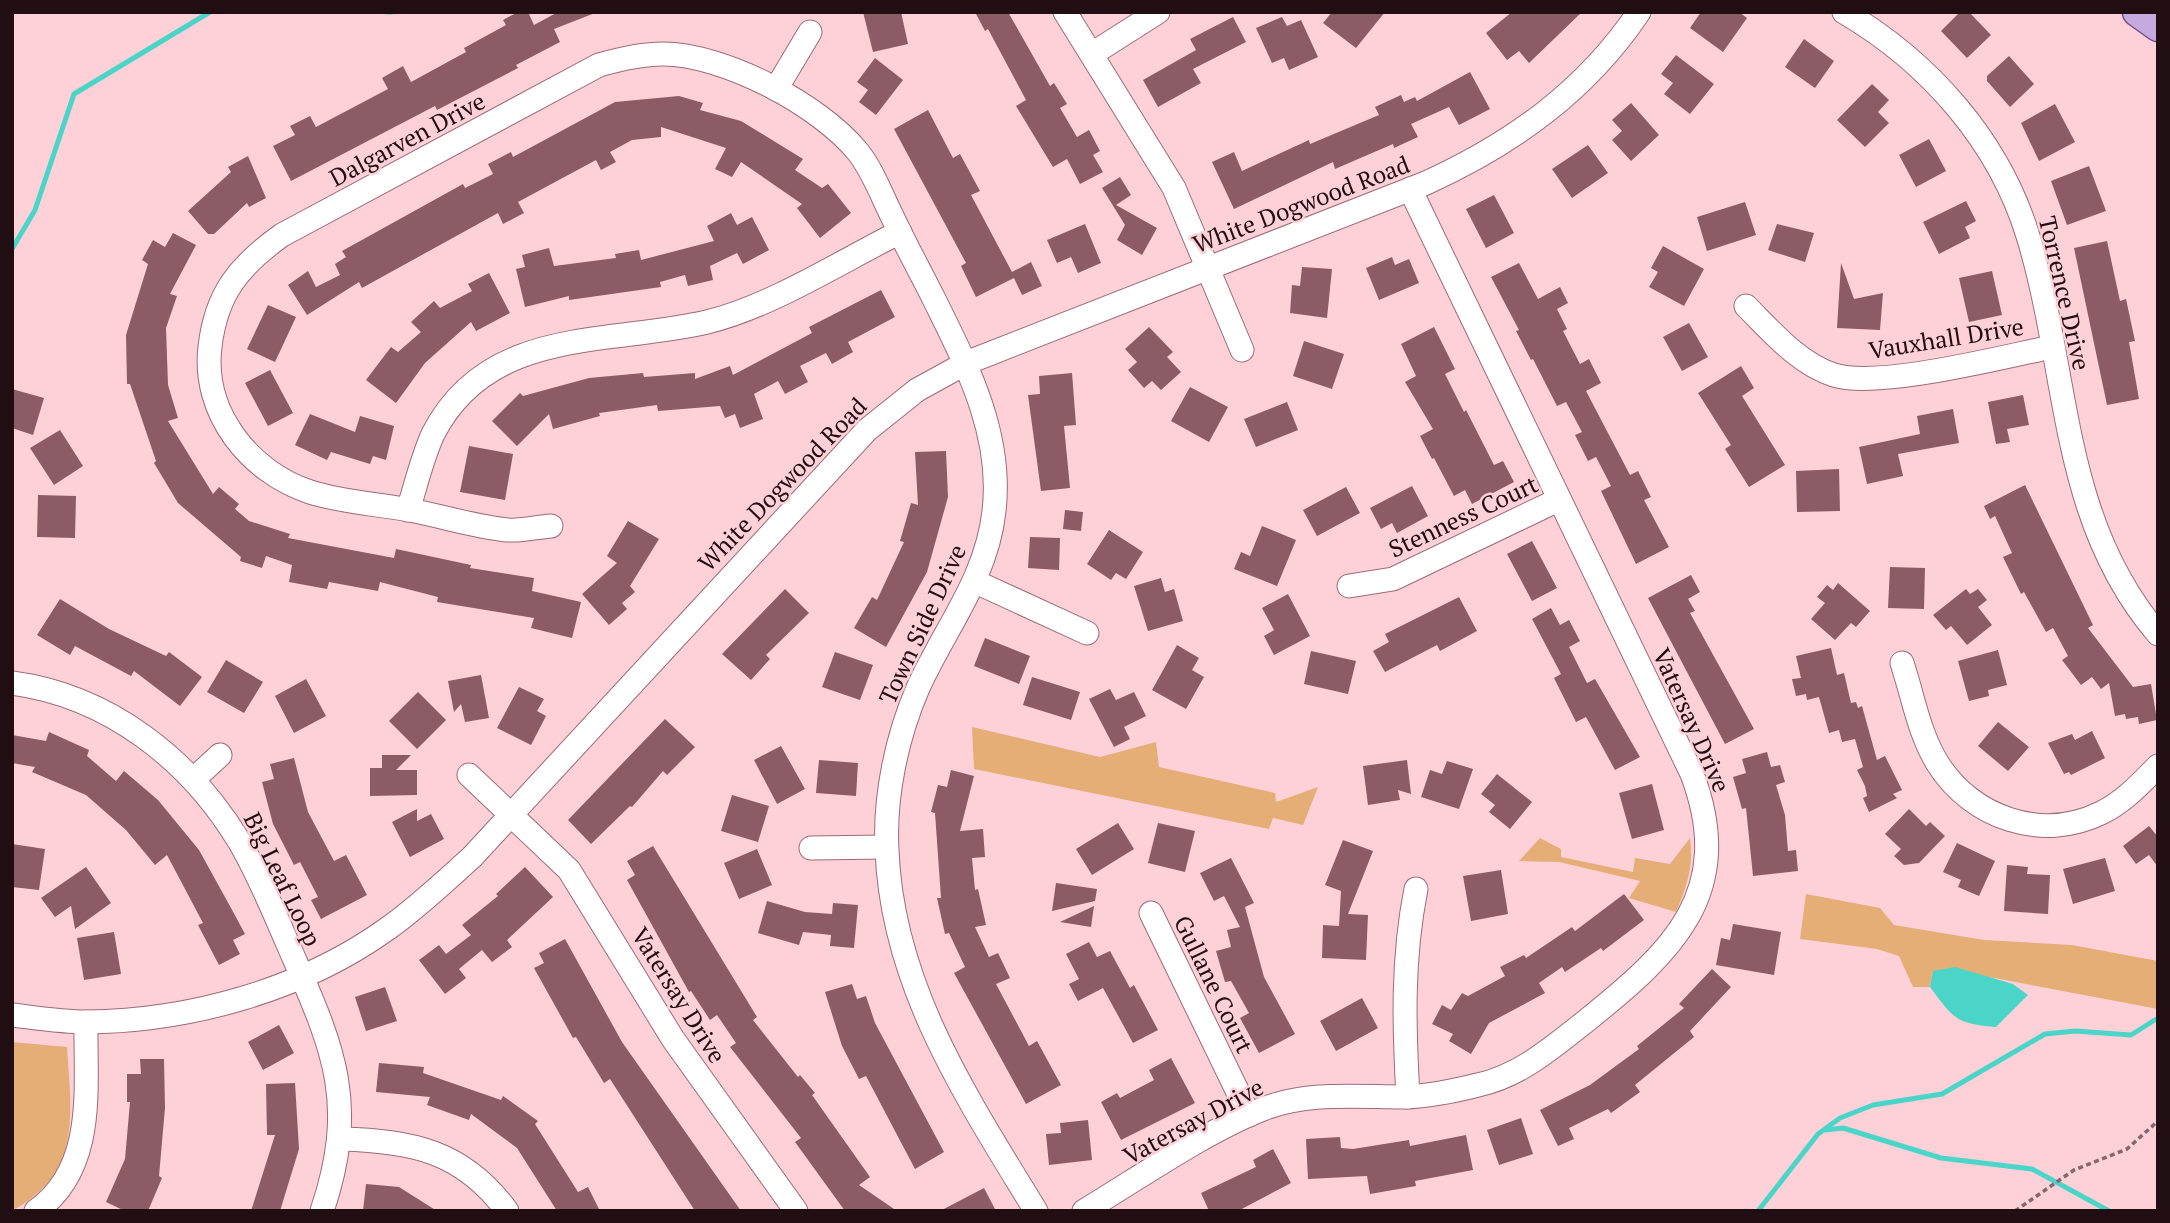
<svg xmlns="http://www.w3.org/2000/svg" width="2170" height="1223" font-family="'PT Serif',serif">
<style>
.green{fill:#e5ae76}
.water{fill:#4bd5c8}
.lines{fill:none;stroke-linecap:round;stroke-linejoin:round}
.stream{stroke:#4bd5c8;stroke-width:5}
.building{fill:#8c5b65}
.minor-casing{stroke:#9d6b75;stroke-width:25}
.major-casing{stroke:#724e89;stroke-width:31}
.path{stroke:#84666c;stroke-width:3.5;stroke-dasharray:5 3.5;stroke-linecap:butt}
.minor{stroke:#fff;stroke-width:23}
.major{stroke:#c5aadf;stroke-width:28}
.labels{text-anchor:middle;dominant-baseline:central;stroke-width:5;stroke-linejoin:round;paint-order:stroke}
.street-label{font-size:24px;fill:#210e13;stroke:#fed1d9}
</style>
<rect width="100%" height="100%" fill="#fed1d9"/>
<g class="green">
<polygon points="972,727 1100,757 1156,742 1159,767 1275,793 1276,802 1318,787 1303,825 1273,818 1269,829 974,769"/>
<path d="M1540,838L1561,849V857L1633,872L1635,858L1670,864L1690,838C1694,866 1687,886 1676,912L1629,898L1640,881L1559,862L1519,861Z"/>
<polygon points="1806,894 1880,908 1894,925 1984,940 2072,945 2158,961 2158,1009 1989,977 1933,971 1930,987 1913,987 1899,956 1877,949 1800,939"/>
<path d="M12,1042L67,1047C71,1115 83,1172 12,1211Z"/>
</g>
<path class="water" d="M1955,967L2013,984L2028,995L1996,1027C1956,1024 1953,1018 1930,987L1933,971Z"/>
<g class="lines">
<g class="stream">
<polyline points="387,12 392,12"/>
<polyline points="12,249 35,210 74,94 210,12"/>
<polyline points="1825,1130 1843,1128 1941,1158 2032,1169 2109,1211"/>
<polyline points="1758,1211 1818,1134 1840,1118 1873,1105 1942,1094 2045,1034 2075,1031 2131,1035 2158,1018"/>
</g>
</g>
<g class="building">
<polygon points="518,12 528,12 534,25 558,12 595,13 554,29 560,42 516,65 518,68 437,110 435,106 291,181 273,146 295,135 290,126 310,116 316,127 388,89 382,78 403,66 411,82 466,52 464,48 506,25 503,20"/>
<polygon points="863,12 901,12 908,44 873,52"/>
<polygon points="975,12 1008,12 1050,86 1054,83 1067,104 1060,108 1077,137 1089,130 1100,151 1093,155 1103,172 1080,184 1067,159 1053,167 1016,106 1026,100 988,29 985,31"/>
<polygon points="1332,12 1385,12 1356,48 1323,23"/>
<polygon points="1512,12 1582,12 1529,63 1519,51 1507,60 1486,33"/>
<polygon points="1701,12 1739,12 1747,18 1723,52 1690,28"/>
<polygon points="1960,12 1969,12 1991,35 1967,58 1941,31"/>
<polygon points="1233,17 1246,42 1193,69 1201,83 1158,107 1143,80 1196,50 1190,39"/>
<polygon points="1282,17 1287,26 1301,20 1318,57 1289,70 1284,58 1272,63 1256,28"/>
<polygon points="1804,39 1834,61 1815,88 1785,67"/>
<polygon points="1676,55 1714,84 1690,114 1664,94 1673,83 1661,74"/>
<polygon points="2009,56 2034,84 2010,107 1987,81 1987,76"/>
<polygon points="875,58 903,80 876,115 859,102 868,90 857,82"/>
<polygon points="1470,72 1490,109 1459,125 1449,107 1411,124 1418,137 1394,148 1393,144 1335,169 1333,162 1234,209 1212,162 1234,152 1242,171 1309,140 1310,144 1379,115 1375,107 1401,95 1404,102 1415,97 1417,101"/>
<polygon points="1872,84 1889,100 1878,112 1889,123 1865,147 1837,120"/>
<polygon points="679,96 703,103 700,110 741,121 803,159 795,170 822,188 828,184 851,213 820,238 797,208 802,204 741,162 732,177 715,169 726,148 661,127 661,137 632,140 610,152 616,162 601,170 596,160 518,202 524,213 503,224 498,213 362,288 359,282 307,315 288,285 308,271 316,287 340,275 335,264 346,257 342,251 463,184 465,188 493,174 488,164 511,152 513,157 615,102"/>
<polygon points="1631,103 1659,135 1631,161 1612,140 1622,131 1612,120"/>
<polygon points="2055,104 2075,142 2039,161 2021,123"/>
<polygon points="928,110 953,158 960,154 980,191 971,195 1012,272 1031,262 1042,286 1022,295 1014,278 976,297 961,266 966,263 894,129"/>
<polygon points="1929,139 1946,171 1916,187 1899,155"/>
<polygon points="1588,145 1608,173 1572,198 1552,169"/>
<polygon points="248,156 266,198 249,207 247,203 214,234 208,234 188,211 231,172 228,167"/>
<polygon points="2089,166 2106,211 2067,225 2051,181"/>
<polygon points="1120,177 1131,195 1116,205 1157,228 1142,255 1117,240 1125,225 1102,188"/>
<polygon points="1494,195 1514,233 1486,248 1466,209"/>
<polygon points="1966,201 1976,221 1965,227 1970,238 1939,254 1923,222"/>
<polygon points="1745,202 1756,235 1707,251 1697,217"/>
<polygon points="731,213 737,225 752,217 769,250 743,264 737,253 710,266 713,280 688,286 685,275 660,282 661,287 569,300 569,296 525,307 516,269 525,267 522,255 549,248 554,266 616,258 615,254 639,250 641,260 714,241 707,226"/>
<polygon points="1085,224 1101,263 1078,273 1071,257 1057,263 1047,240"/>
<polygon points="1777,224 1814,233 1805,262 1768,250"/>
<polygon points="173,233 196,245 170,294 177,296 166,328 168,385 178,418 168,421 213,494 219,487 239,504 235,509 249,521 290,534 288,538 394,558 396,549 471,565 470,568 534,578 532,591 581,602 572,638 531,628 534,618 437,602 438,597 380,582 378,591 329,582 327,589 289,582 292,565 266,556 262,568 240,561 241,557 178,503 154,463 156,461 130,384 127,384 126,335 148,264 142,260 153,240 165,247"/>
<polygon points="2107,241 2120,301 2126,299 2135,341 2129,342 2139,399 2107,405 2074,248"/>
<polygon points="1663,246 1704,269 1684,306 1649,287 1658,272 1651,268"/>
<polygon points="1392,257 1395,265 1409,259 1419,283 1379,300 1366,268"/>
<polygon points="1519,263 1538,299 1560,287 1568,303 1557,309 1567,329 1563,331 1580,364 1589,359 1601,383 1586,391 1630,475 1638,471 1651,497 1644,500 1669,547 1636,564 1601,491 1611,486 1596,457 1588,461 1575,435 1582,432 1566,402 1557,406 1533,359 1531,360 1516,331 1519,330 1491,277"/>
<polygon points="1841,263 1854,299 1883,293 1880,330 1837,328"/>
<polygon points="1302,267 1332,269 1327,318 1290,313 1292,285 1300,286"/>
<polygon points="1992,271 2002,315 1969,322 1959,278"/>
<polygon points="489,273 510,313 476,331 471,322 425,363 396,403 366,380 391,347 398,352 421,332 411,322 434,301 440,308 472,291 468,284"/>
<polygon points="881,290 895,317 848,342 853,352 832,364 826,353 800,366 808,382 785,394 778,381 754,394 763,419 740,428 735,414 725,418 720,406 658,411 657,405 599,413 600,416 553,429 549,414 517,446 492,421 520,393 523,396 589,378 643,373 644,377 695,373 695,379 730,366 733,375 812,333 809,327"/>
<polygon points="268,305 296,317 275,362 247,349"/>
<polygon points="1689,323 1708,357 1682,371 1663,337"/>
<polygon points="1149,327 1173,352 1167,357 1181,372 1161,390 1152,381 1144,388 1128,370 1137,362 1125,349"/>
<polygon points="1434,327 1455,369 1445,374 1464,412 1466,410 1494,465 1503,461 1514,482 1472,504 1465,490 1454,496 1434,458 1432,459 1420,436 1433,429 1405,382 1416,376 1401,344"/>
<polygon points="1304,341 1344,354 1332,389 1293,376"/>
<polygon points="1741,366 1754,388 1742,396 1785,465 1749,487 1725,449 1731,445 1698,393"/>
<polygon points="270,370 293,413 268,426 245,383"/>
<polygon points="1072,373 1076,425 1064,426 1070,488 1041,491 1028,395 1040,394 1039,376"/>
<polygon points="1190,387 1228,407 1209,442 1171,421"/>
<polygon points="12,389 44,398 33,435 12,428"/>
<polygon points="2023,395 2029,425 2007,429 2010,442 1996,444 1988,402"/>
<polygon points="1287,402 1298,430 1256,447 1244,419"/>
<polygon points="1953,409 1959,443 1898,454 1903,476 1867,484 1859,447 1920,434 1917,416"/>
<polygon points="310,414 355,432 360,416 394,426 386,460 373,456 370,464 331,452 327,460 295,445"/>
<polygon points="60,430 83,466 54,485 30,448"/>
<polygon points="469,446 513,454 505,500 460,492"/>
<polygon points="946,451 948,497 927,572 886,647 854,628 872,597 877,600 904,542 900,541 911,503 918,505 915,452"/>
<polygon points="1839,469 1840,511 1797,512 1796,471"/>
<polygon points="2025,485 2093,625 2088,628 2133,687 2151,684 2157,720 2139,724 2138,717 2126,719 2125,714 2115,716 2109,683 2101,689 2092,677 2081,685 2062,660 2068,656 2053,628 2046,632 2024,592 2021,594 2003,557 2012,553 1995,516 1990,519 1984,506"/>
<polygon points="1412,486 1428,516 1397,533 1392,523 1381,529 1370,508"/>
<polygon points="1346,487 1360,513 1317,536 1303,510"/>
<polygon points="38,495 76,496 75,538 37,537"/>
<polygon points="1065,510 1083,512 1081,531 1063,529"/>
<polygon points="628,521 659,539 630,586 635,592 622,603 627,609 609,625 582,594 617,563 607,556"/>
<polygon points="1262,526 1296,540 1277,586 1234,569 1241,552 1250,556"/>
<polygon points="1109,530 1143,552 1126,579 1116,573 1111,580 1087,564"/>
<polygon points="1030,537 1060,538 1059,570 1028,568"/>
<polygon points="1532,541 1557,588 1532,601 1507,554"/>
<polygon points="1890,567 1925,568 1924,609 1888,608"/>
<polygon points="1691,575 1700,592 1688,599 1695,611 1690,613 1754,729 1725,744 1648,598"/>
<polygon points="1161,578 1165,592 1174,589 1183,621 1148,631 1134,586"/>
<polygon points="1838,583 1870,611 1856,627 1851,623 1835,640 1811,619 1825,603 1817,597 1827,585 1833,590"/>
<polygon points="785,589 809,613 766,655 770,659 751,680 722,654"/>
<polygon points="1966,589 1970,594 1978,589 1987,600 1978,607 1992,625 1967,645 1951,626 1946,630 1933,615"/>
<polygon points="1288,594 1310,636 1274,655 1264,636 1274,630 1262,608"/>
<polygon points="1459,597 1477,631 1440,651 1437,645 1385,672 1373,651 1389,642 1385,634"/>
<polygon points="60,599 109,629 166,656 169,652 202,677 180,706 134,671 131,676 75,646 70,655 37,635"/>
<polygon points="1551,608 1560,625 1569,620 1580,641 1569,647 1587,683 1595,679 1640,757 1615,770 1586,717 1576,722 1554,678 1561,674 1532,619"/>
<polygon points="985,638 1030,656 1019,684 974,666"/>
<polygon points="1177,645 1199,658 1192,670 1204,677 1186,709 1152,690"/>
<polygon points="1831,648 1837,675 1844,673 1851,703 1856,702 1858,708 1862,706 1877,760 1885,756 1902,790 1893,794 1897,798 1869,812 1863,798 1867,796 1865,786 1857,770 1863,767 1855,739 1842,742 1839,730 1829,733 1819,697 1807,700 1806,694 1796,696 1792,679 1801,678 1796,656"/>
<polygon points="1998,650 2007,685 1988,690 1989,696 1969,701 1958,661"/>
<polygon points="1311,651 1356,661 1348,694 1304,684"/>
<polygon points="835,652 873,665 860,700 822,687"/>
<polygon points="226,660 263,682 244,713 207,692"/>
<polygon points="481,675 489,718 465,722 461,704 454,712 448,681"/>
<polygon points="1032,677 1080,692 1071,720 1023,705"/>
<polygon points="306,679 326,716 294,733 275,696"/>
<polygon points="519,687 544,699 537,711 546,716 531,745 497,728"/>
<polygon points="1110,689 1116,700 1134,692 1146,716 1124,727 1130,739 1114,747 1089,699"/>
<polygon points="418,692 446,720 417,749 389,721"/>
<polygon points="665,719 695,747 667,775 663,771 632,807 630,806 591,844 568,820"/>
<polygon points="1998,722 2029,747 2008,771 1978,746"/>
<polygon points="2092,731 2105,758 2071,775 2069,772 2064,774 2048,743 2072,734 2075,740"/>
<polygon points="49,732 89,750 87,756 116,781 124,771 158,800 199,850 231,908 245,934 233,940 240,954 219,965 198,925 203,923 167,855 155,865 126,830 86,795 32,772 35,767 12,763 12,735 46,741"/>
<polygon points="781,746 805,789 777,804 754,760"/>
<polygon points="1767,752 1771,767 1780,765 1785,782 1776,785 1785,815 1788,851 1796,850 1798,871 1753,876 1746,808 1742,809 1733,777 1746,773 1742,759"/>
<polygon points="382,755 411,755 396,770 417,770 417,795 370,796 370,768 382,768"/>
<polygon points="294,758 308,812 334,861 346,855 367,895 321,919 311,900 318,897 300,862 294,865 273,824 262,782 274,779 270,764"/>
<polygon points="819,760 858,763 856,796 816,793"/>
<polygon points="1407,760 1411,794 1398,790 1400,800 1368,805 1363,766"/>
<polygon points="1447,761 1473,769 1459,809 1421,797 1430,770 1442,774"/>
<polygon points="951,770 974,776 960,831 983,829 985,857 972,858 975,890 978,889 986,925 975,927 989,957 998,953 1010,978 996,984 1029,1046 1037,1041 1061,1085 1026,1104 954,973 965,967 949,933 945,934 937,898 941,898 935,813 931,812 938,785 947,787"/>
<polygon points="1497,774 1532,802 1510,829 1489,812 1495,805 1481,794"/>
<polygon points="1652,784 1664,830 1632,839 1619,793"/>
<polygon points="732,795 769,806 758,842 721,831"/>
<polygon points="417,809 417,821 431,814 444,839 410,857 392,822"/>
<polygon points="1909,809 1926,826 1930,822 1945,836 1919,863 1904,865 1894,856 1901,849 1885,834"/>
<polygon points="1118,823 1134,849 1092,875 1076,849"/>
<polygon points="1158,823 1195,831 1185,872 1148,863"/>
<polygon points="2149,826 2158,837 2158,867 2149,855 2136,864 2123,846"/>
<polygon points="1343,840 1373,851 1348,914 1368,915 1366,960 1322,958 1323,925 1339,926 1341,891 1325,885"/>
<polygon points="1957,843 1995,861 1979,896 1958,887 1961,880 1943,872"/>
<polygon points="12,844 45,849 39,890 12,887"/>
<polygon points="653,846 757,1017 753,1020 798,1077 800,1075 815,1093 812,1095 870,1177 859,1185 897,1211 845,1211 795,1142 801,1138 730,1047 736,1043 717,1015 710,1020 691,991 689,992 627,880 635,875 627,861"/>
<polygon points="757,849 772,885 739,899 724,863"/>
<polygon points="1231,858 1254,903 1245,907 1264,977 1295,1034 1259,1053 1240,1018 1249,1013 1231,981 1225,982 1216,951 1231,947 1227,930 1240,927 1224,896 1214,901 1200,873"/>
<polygon points="2105,858 2115,891 2073,904 2063,869"/>
<polygon points="2007,865 2028,867 2027,874 2050,875 2048,914 2004,911"/>
<polygon points="86,867 111,903 75,929 71,906 55,917 41,898"/>
<polygon points="525,867 553,897 507,940 512,947 492,962 482,950 459,969 466,978 445,994 419,960 439,945 446,954 471,935 462,925 498,896 496,894"/>
<polygon points="1501,870 1508,914 1471,921 1463,876"/>
<polygon points="1056,883 1097,889 1095,901 1052,911"/>
<polygon points="1624,894 1644,920 1603,951 1601,948 1565,972 1562,967 1539,983 1545,993 1489,1023 1471,1054 1449,1041 1453,1034 1432,1024 1442,1005 1451,1010 1462,993 1468,996 1505,976 1500,967 1524,955 1526,958 1572,927 1575,931"/>
<polygon points="767,901 805,912 832,914 833,903 858,905 854,948 830,946 831,935 803,932 799,945 758,933"/>
<polygon points="1094,906 1091,927 1060,922"/>
<polygon points="1733,924 1781,932 1774,975 1716,965 1721,938 1730,940"/>
<polygon points="114,932 121,974 84,980 77,938"/>
<polygon points="565,939 622,1042 741,1211 695,1211 610,1079 604,1083 576,1037 573,1038 534,968 544,963 539,953"/>
<polygon points="1089,942 1097,957 1110,951 1130,988 1134,985 1158,1030 1133,1043 1103,988 1078,1001 1069,984 1079,979 1066,954"/>
<polygon points="1712,969 1731,987 1690,1031 1694,1037 1635,1085 1640,1092 1611,1113 1608,1109 1569,1128 1574,1139 1558,1146 1540,1110 1590,1085 1639,1049 1637,1046 1684,1008 1679,1004"/>
<polygon points="852,984 857,999 866,996 875,1023 944,1152 915,1169 866,1076 859,1079 842,1046 825,992"/>
<polygon points="385,987 397,1021 366,1031 355,997"/>
<polygon points="1362,998 1378,1028 1336,1051 1320,1021"/>
<polygon points="279,1025 294,1053 263,1070 248,1042"/>
<polygon points="1171,1058 1195,1103 1121,1140 1101,1102 1117,1093 1120,1098 1154,1080 1149,1070"/>
<polygon points="140,1059 164,1059 165,1108 159,1176 162,1178 148,1211 125,1211 106,1202 125,1159 130,1102 127,1102 127,1074 141,1074"/>
<polygon points="379,1063 424,1067 423,1073 501,1100 503,1096 538,1121 535,1124 578,1192 588,1187 600,1211 557,1211 517,1148 471,1114 469,1120 427,1105 430,1097 376,1092"/>
<polygon points="295,1083 299,1149 280,1211 251,1211 275,1135 267,1135 266,1084"/>
<polygon points="1521,1118 1533,1154 1499,1165 1487,1130"/>
<polygon points="1088,1120 1092,1160 1049,1165 1046,1134 1061,1133 1060,1123"/>
<polygon points="1466,1135 1473,1170 1415,1181 1416,1186 1370,1194 1367,1176 1308,1179 1306,1139 1340,1137 1341,1148 1353,1149 1409,1140 1410,1146"/>
<polygon points="1273,1149 1291,1183 1238,1211 1209,1211 1201,1193 1256,1167 1253,1160"/>
<polygon points="366,1184 399,1187 437,1211 363,1211"/>
<polygon points="984,1188 996,1211 940,1211"/>
</g>
<g class="lines">
<defs>
<g id="minor">
<polyline points="1065,12 1174,188 1242,350"/>
<path d="M1844,12C1929,62 1999,141 2028,236C2070,374 2059,518 2158,634"/>
<polyline points="1092,54 1158,12"/>
<polyline points="776,89 810,32"/>
<path d="M1746,306C1771,331 1799,364 1834,375C1878,389 2002,357 2052,347"/>
<path d="M408,510C416,485 422,458 433,434C488,326 609,345 707,322C772,306 840,262 900,232"/>
<path d="M551,526C537,527 522,531 508,530C476,527 442,516 409,510C377,504 341,502 310,492C249,472 202,412 210,347C216,293 240,265 282,235L599,65C620,59 641,54 663,54C724,54 820,105 858,152C873,171 881,194 892,216C905,244 920,271 934,299C967,366 1003,434 994,511C987,578 945,628 918,688C897,736 884,797 887,850C892,986 967,1098 1036,1211"/>
<polyline points="976,582 1087,633"/>
<polyline points="1349,586 1393,579 1558,500"/>
<path d="M1902,663C1913,696 1919,734 1938,764C1972,818 2042,842 2101,813C2124,802 2141,783 2158,766"/>
<path d="M12,683C109,696 189,759 239,841C258,873 272,908 287,942C331,1044 360,1098 322,1211"/>
<polyline points="469,775 569,870 673,1039 796,1211"/>
<polyline points="194,779 220,755"/>
<polyline points="811,848 886,847"/>
<polyline points="1151,913 1249,1115"/>
<path d="M12,1015C37,1018 62,1022 86,1022C190,1021 302,990 387,929C417,908 444,882 472,857L867,430L917,390L966,363L1426,183C1512,144 1586,91 1639,12"/>
<path d="M1408,1097C1404,1026 1402,959 1416,889"/>
<path d="M341,1139C412,1141 463,1151 507,1211"/>
<path d="M36,1211C97,1168 85,1087 86,1022"/>
<path d="M1084,1211C1139,1178 1206,1131 1263,1109C1308,1091 1359,1097 1405,1097C1429,1096 1454,1091 1478,1085C1520,1076 1553,1047 1586,1021C1672,952 1737,893 1692,774L1410,189"/>
</g>
<polyline id="major" points="2137,12 2158,27"/>
</defs>
<use href="#minor" class="minor-casing"/>
<use href="#major" class="major-casing"/>
<polyline class="path" points="2015,1211 2074,1170 2127,1149 2158,1121"/>
<use href="#minor" class="minor"/>
<use href="#major" class="major"/>
</g>
<g class="labels">
<g class="street-label">
<text transform="translate(407 139) rotate(-28)">Dalgarven Drive</text>
<text transform="translate(1301 204) rotate(-21)">White Dogwood Road</text>
<text transform="translate(2065 293) rotate(77)">Torrence Drive</text>
<text transform="translate(1946 338) rotate(-9)">Vauxhall Drive</text>
<text transform="translate(782 484) rotate(-46)">White Dogwood Road</text>
<text transform="translate(1463 516) rotate(-25)">Stenness Court</text>
<text transform="translate(922 624) rotate(-65)">Town Side Drive</text>
<text transform="translate(1692 720) rotate(66)">Vatersay Drive</text>
<text transform="translate(283 879) rotate(64)">Big Leaf Loop</text>
<text transform="translate(1214 984) rotate(64)">Gullane Court</text>
<text transform="translate(679 995) rotate(58)">Vatersay Drive</text>
<text transform="translate(1193 1121) rotate(-28)">Vatersay Drive</text>
</g>
</g>
<rect width="2170" height="1223" fill="none" stroke="#210e13" stroke-width="28"/>
</svg>
